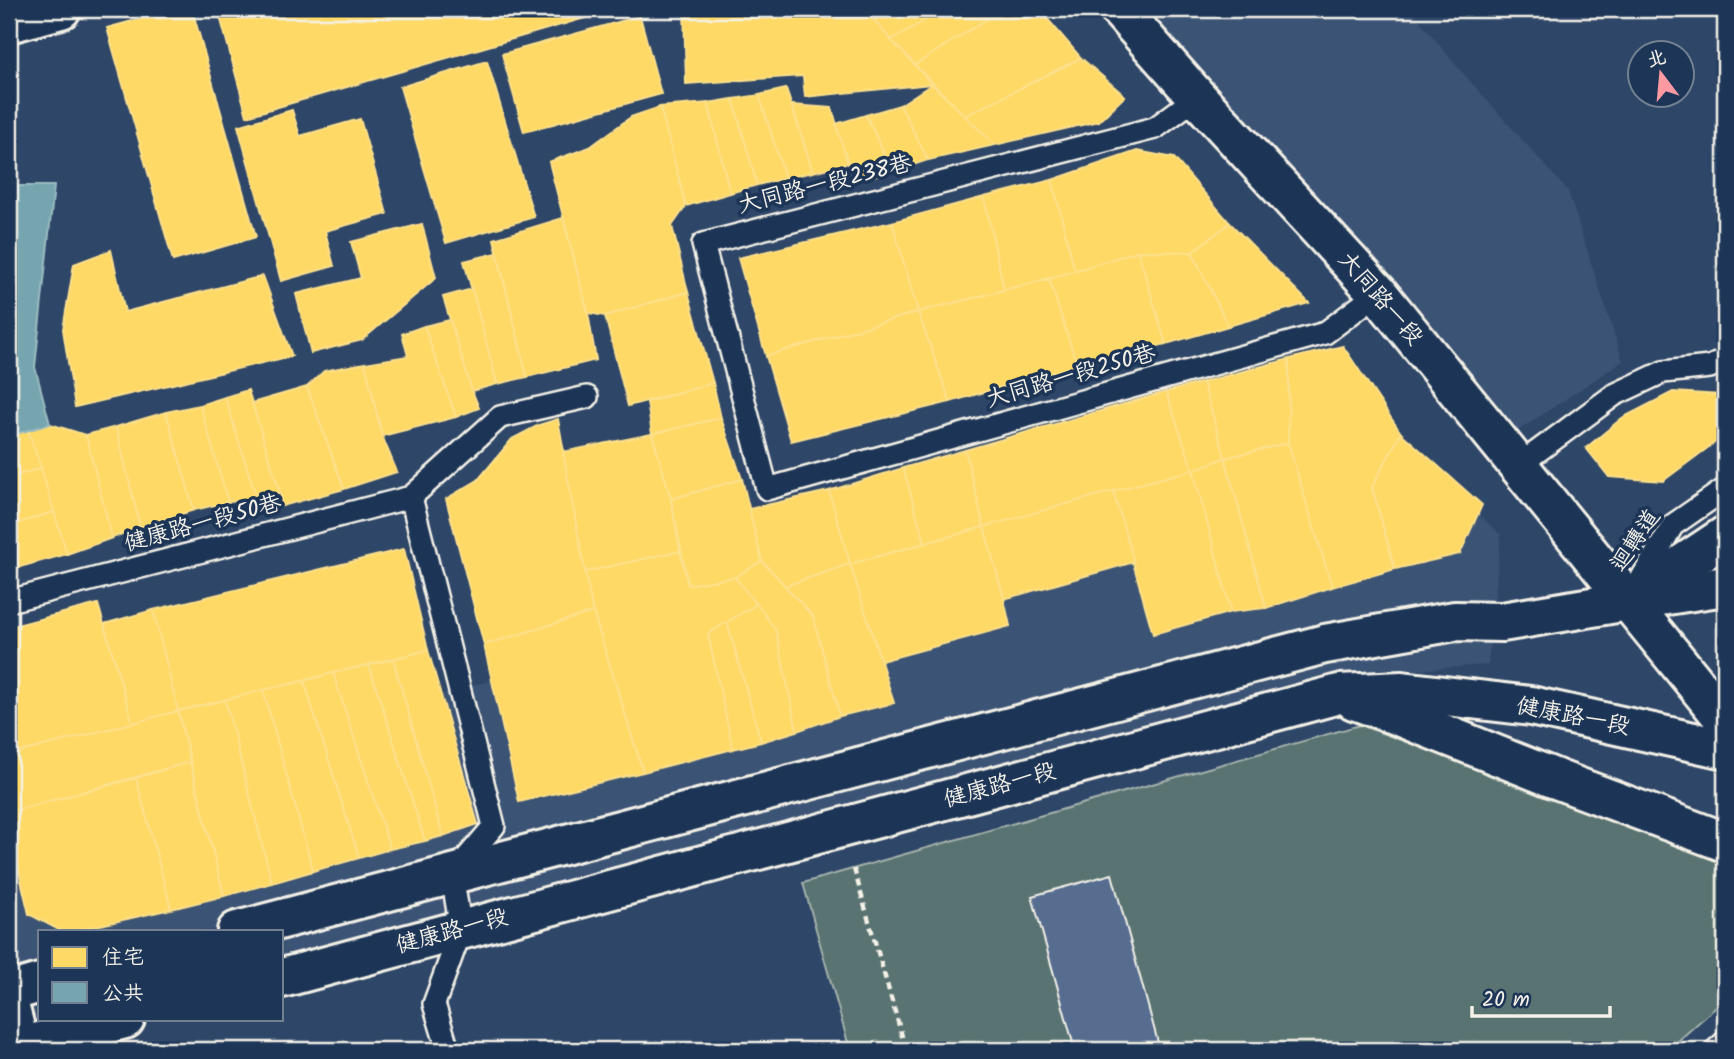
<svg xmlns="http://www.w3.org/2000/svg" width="1734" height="1059" font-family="Kalam,'LXGW WenKai TC',sans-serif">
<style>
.built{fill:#3a5274}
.green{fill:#587371;stroke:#a6b2ac;stroke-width:2}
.homes{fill:#ffd966;stroke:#fce08d;stroke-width:2}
.public{fill:#76a5af;stroke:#9cbcc0;stroke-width:2}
.building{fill:#576d90;stroke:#f4f1e8;stroke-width:2}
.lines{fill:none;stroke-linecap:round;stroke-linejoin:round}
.lane-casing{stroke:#f4f1e8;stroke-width:26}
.street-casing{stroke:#f4f1e8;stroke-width:44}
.secondary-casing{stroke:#f4f1e8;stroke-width:44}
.path{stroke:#f4f1e8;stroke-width:4.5;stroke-dasharray:7 5;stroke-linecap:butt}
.lane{stroke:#1d3557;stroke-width:21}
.street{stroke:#1d3557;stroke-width:38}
.secondary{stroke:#1d3557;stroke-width:38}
.labels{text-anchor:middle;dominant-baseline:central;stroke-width:7;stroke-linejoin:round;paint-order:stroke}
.street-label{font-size:23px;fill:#f4f1e8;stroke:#1d3557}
</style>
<rect width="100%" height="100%" fill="#2e4668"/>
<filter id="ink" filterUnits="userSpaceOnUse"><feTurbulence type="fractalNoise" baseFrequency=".0143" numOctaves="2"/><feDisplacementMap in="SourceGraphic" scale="14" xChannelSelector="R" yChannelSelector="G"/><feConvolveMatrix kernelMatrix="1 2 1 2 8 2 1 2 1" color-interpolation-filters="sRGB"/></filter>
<g filter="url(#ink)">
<g class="built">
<polygon points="1130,9 1411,9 1454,63 1568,191 1623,361 1512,435"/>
<polygon points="1390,431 1501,535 1488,665 1333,676 282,974 282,931 40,931 40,1019 124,1019 9,1050 9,814"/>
</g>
<polygon class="green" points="1360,725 1725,859 1725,999 1668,1050 850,1050 803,883"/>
<g class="homes">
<polygon points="176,9 192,9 256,237 173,261 107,28"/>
<polygon points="218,9 616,9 247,116"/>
<polygon points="684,9 864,9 932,84 805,97 803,76 686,84"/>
<polygon points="864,9 892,9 874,20"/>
<polygon points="892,9 945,9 891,40 874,20"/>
<polygon points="945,9 1003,9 915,65 891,40"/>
<polygon points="1003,9 1039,9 1081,58 965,116 915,65"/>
<polygon points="640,16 661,94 524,132 502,54"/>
<polygon points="1081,58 1125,96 1099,121 995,145 965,116"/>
<polygon points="487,61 534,217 446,243 400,87"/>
<polygon points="932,84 965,116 995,145 928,160 900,105"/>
<polygon points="786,89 813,172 785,178 759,95"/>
<polygon points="759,95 785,178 757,185 733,99"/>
<polygon points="733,99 757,185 730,193 708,103"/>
<polygon points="708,103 730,193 686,206 660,107"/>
<polygon points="792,105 832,108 848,163 813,172"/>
<polygon points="900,105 928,160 892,172 866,115"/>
<polygon points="660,107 686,206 672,226 688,292 605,316 588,313 549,162 590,147 631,117"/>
<polygon points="292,110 300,136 360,119 387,214 325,231 334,266 281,281 238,126"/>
<polygon points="866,115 892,172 856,179 848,163 836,124"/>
<polygon points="1137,151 1174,158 1230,223 1192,252 1138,251 1075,271 1052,180"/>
<polygon points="1052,180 1075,271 1004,290 984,197"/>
<polygon points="984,197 1004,290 918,312 892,222"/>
<polygon points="563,218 588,313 596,360 527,377 494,239"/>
<polygon points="892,222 918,312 766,356 738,258"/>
<polygon points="1230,223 1309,303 1228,326 1192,252"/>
<polygon points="422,224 436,278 362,340 311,353 296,294 361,278 351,242"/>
<polygon points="111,250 125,312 263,276 292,356 75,407 63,329 74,264"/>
<polygon points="1138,251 1166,344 1077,365 1049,279"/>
<polygon points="1138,251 1192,252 1228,326 1166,344"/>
<polygon points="497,253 527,377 497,384 464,261"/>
<polygon points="1049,279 1077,365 950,402 918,312"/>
<polygon points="472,289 497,384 472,391 443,297"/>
<polygon points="688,292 713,383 628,406 605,316"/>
<polygon points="918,312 950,402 791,441 766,356"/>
<polygon points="450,320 472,391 479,408 456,417 424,326"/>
<polygon points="424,326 456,417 382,436 365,363 408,356 402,334"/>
<polygon points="1343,346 1401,433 1372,487 1395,569 1332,587 1288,443 1289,359"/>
<polygon points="1289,359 1288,443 1225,458 1203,382"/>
<polygon points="365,363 382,436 397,472 344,489 307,387 324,371"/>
<polygon points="1203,382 1225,458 1193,470 1166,392"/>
<polygon points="713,383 721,418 652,434 647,402"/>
<polygon points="307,387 344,489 282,506 280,493 252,403"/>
<polygon points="248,390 280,493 257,500 225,397"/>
<polygon points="1166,392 1193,470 984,527 965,450"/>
<polygon points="1673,392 1721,395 1725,403 1725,435 1663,481 1609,477 1586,448 1622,418"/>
<polygon points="225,397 257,500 228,502 200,405"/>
<polygon points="200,405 228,502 194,510 166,412"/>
<polygon points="166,412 194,510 140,527 116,427"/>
<polygon points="721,418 742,479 671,499 652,434"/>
<polygon points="558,419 593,612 484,645 446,499 478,480 512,439 539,425"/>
<polygon points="50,424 86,435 112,538 67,554 28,430"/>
<polygon points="116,427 140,527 112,538 86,435"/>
<polygon points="28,430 41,468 9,478 9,436"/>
<polygon points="1401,433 1482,505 1460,554 1395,569 1372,487"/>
<polygon points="652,434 671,499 680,551 585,572 563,452"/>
<polygon points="1288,443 1332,587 1266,608 1225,458"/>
<polygon points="965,450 984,527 925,543 903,468"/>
<polygon points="1225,458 1266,608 1231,612 1193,470"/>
<polygon points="41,468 54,512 9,526 9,478"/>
<polygon points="903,468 925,543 850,564 829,491"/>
<polygon points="1193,470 1231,612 1153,634 1113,491"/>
<polygon points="742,479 762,561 735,577 688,585 671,499"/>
<polygon points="829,491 850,564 785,586 762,561 749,509"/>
<polygon points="1113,491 1134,562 1004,599 984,527"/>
<polygon points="54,512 67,554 9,570 9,526"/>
<polygon points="984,527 1004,599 1010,626 881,661 850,564"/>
<polygon points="404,549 428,650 178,711 153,610"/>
<polygon points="680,551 688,585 735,577 757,604 708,634 733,749 643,772 593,612 585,572"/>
<polygon points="762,561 813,616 840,716 797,731 776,631 735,577"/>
<polygon points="850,564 894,703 840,716 813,616 785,586"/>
<polygon points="98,604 133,724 9,755 9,627"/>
<polygon points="757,604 776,631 797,731 761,742 727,622"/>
<polygon points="153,610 178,711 133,724 104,624"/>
<polygon points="593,612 643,772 519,802 484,645"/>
<polygon points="727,622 761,742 733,749 708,634"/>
<polygon points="428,650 478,824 443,836 393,659"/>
<polygon points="393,659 443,836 425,841 369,665"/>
<polygon points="369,665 425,841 390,849 333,673"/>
<polygon points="333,673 390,849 359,858 304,681"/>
<polygon points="304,681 359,858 313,871 263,690"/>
<polygon points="263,690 313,871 272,883 225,700"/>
<polygon points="225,700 272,883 224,896 178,711"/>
<polygon points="178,711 190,762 9,812 9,755"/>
<polygon points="190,762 224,896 171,909 136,778"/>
<polygon points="136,778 171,909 74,931 61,931 29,914 9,829 9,812"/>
</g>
<polygon class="public" points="9,186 54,186 35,367 50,424 9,436"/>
<polygon class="building" points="1112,874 1160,1050 1075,1050 1032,896"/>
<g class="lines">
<defs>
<g id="lane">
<polyline points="1197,97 1155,128 703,244 767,489 1325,333 1378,293"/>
<polyline points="1519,465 1614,395 1663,372 1710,367 1725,360"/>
<polyline points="411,497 494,826 452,875 461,930 434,1004 448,1050"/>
<polyline points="1637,586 1673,525 1725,489"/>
<polyline points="9,601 411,497 500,417 587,397"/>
<polyline points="1716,1050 1725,1042"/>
</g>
<g id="street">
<polyline points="9,23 61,9"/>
<polyline points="9,1005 20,1047"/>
</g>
<g id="secondary">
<polyline points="1119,9 1197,97 1378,293 1725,720"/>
<polyline points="1638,594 1725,536"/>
<polyline points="1354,700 1401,717 1556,779 1725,842"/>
<polyline points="237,931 1325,644 1455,621 1502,622 1628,601 1725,586"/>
<polyline points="282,978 1339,694 1402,691 1531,706 1725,749"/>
<polyline points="9,992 40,983"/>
<polyline points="9,1050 125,1019"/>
</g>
</defs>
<use href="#lane" class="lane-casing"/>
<use href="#street" class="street-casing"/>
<use href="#secondary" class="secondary-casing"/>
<polyline class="path" points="854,869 906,1050"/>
<use href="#lane" class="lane"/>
<use href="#street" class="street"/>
<use href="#secondary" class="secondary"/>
</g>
</g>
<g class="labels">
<g class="street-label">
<text transform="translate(825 185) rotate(-14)">大同路一段238巷</text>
<text transform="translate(1380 299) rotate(49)">大同路一段</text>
<text transform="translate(1071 377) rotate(-16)">大同路一段250巷</text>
<text transform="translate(203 524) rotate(-15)">健康路一段50巷</text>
<text transform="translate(1636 541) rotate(-56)">迴轉道</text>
<text transform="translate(1573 717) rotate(11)">健康路一段</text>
<text transform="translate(1000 786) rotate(-15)">健康路一段</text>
<text transform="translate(452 932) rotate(-15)">健康路一段</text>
</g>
</g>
<rect width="1734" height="1059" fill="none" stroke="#1d3557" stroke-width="35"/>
<rect x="18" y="18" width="1699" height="1024" fill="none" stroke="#f4f1e8" stroke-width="2.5" filter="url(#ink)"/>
<rect x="38" y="930" width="245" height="91" fill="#1d3557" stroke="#738091" stroke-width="2"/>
<rect x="52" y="947" width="35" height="21" fill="#ffd966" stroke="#738091" stroke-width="2"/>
<text x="102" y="964" font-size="21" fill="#f4f1e8">住宅</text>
<rect x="52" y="982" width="35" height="21" fill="#76a5af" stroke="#738091" stroke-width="2"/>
<text x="102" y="1000" font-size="21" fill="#f4f1e8">公共</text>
<g transform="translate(1661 74) rotate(344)"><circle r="33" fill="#1d3557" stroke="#738091" stroke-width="2"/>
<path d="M0-5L12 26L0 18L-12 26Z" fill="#ff9aa2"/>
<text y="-10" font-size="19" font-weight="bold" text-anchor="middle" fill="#f4f1e8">北</text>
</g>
<path d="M1472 1006v10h138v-10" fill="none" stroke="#f4f1e8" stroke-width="3.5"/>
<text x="1482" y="1006" font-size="21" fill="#f4f1e8" stroke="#1d3557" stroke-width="5" paint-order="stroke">20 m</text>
</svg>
